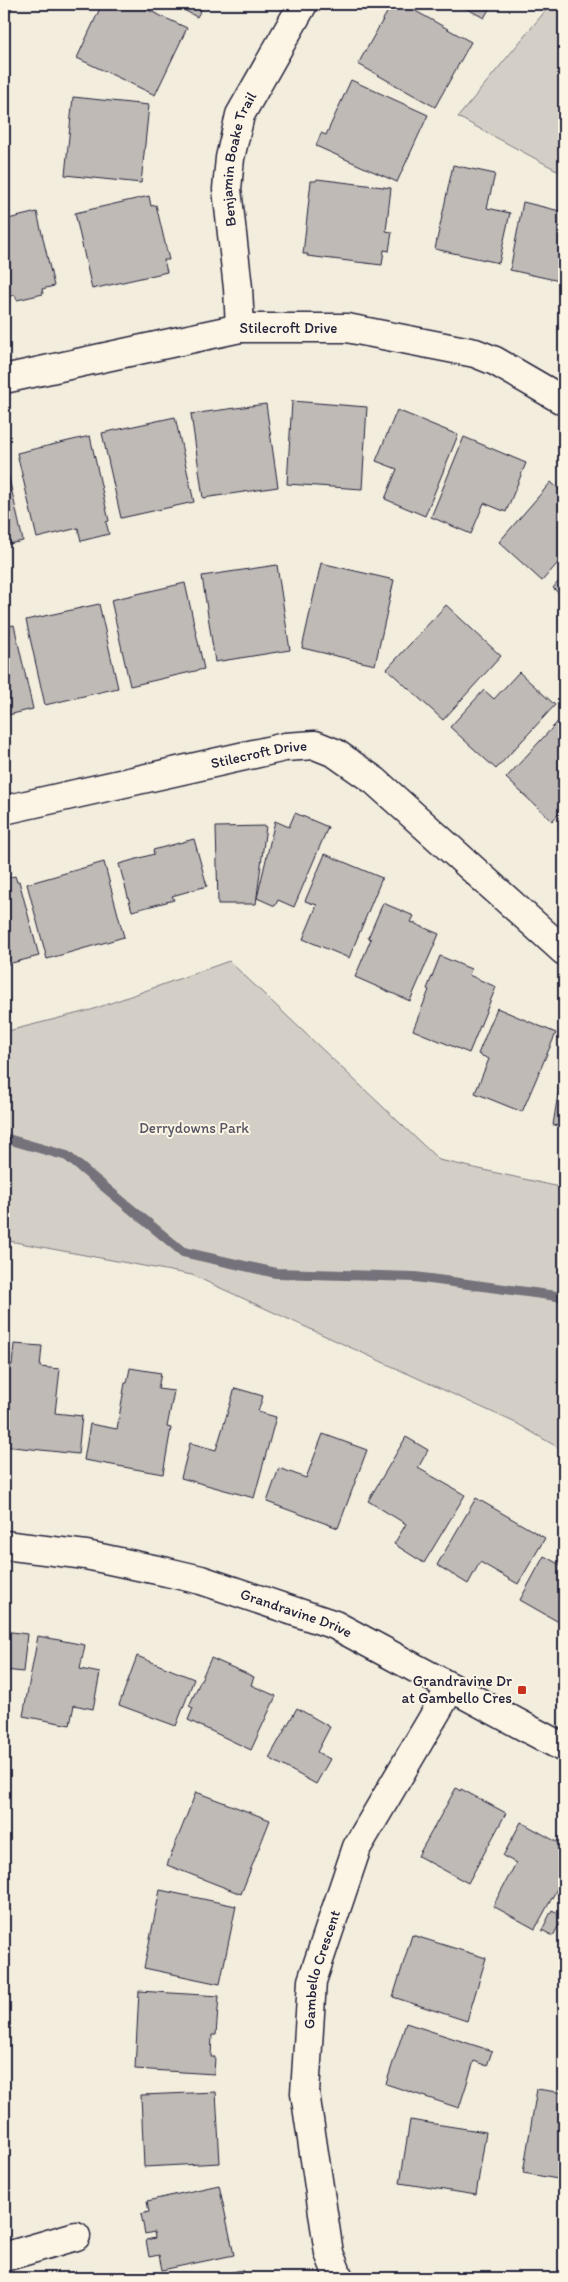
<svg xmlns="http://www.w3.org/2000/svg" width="568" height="2282" font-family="Itim,sans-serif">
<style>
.green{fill:#d4cfc6;stroke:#7b7880}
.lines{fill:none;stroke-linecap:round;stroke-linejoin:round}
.stream{stroke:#75727b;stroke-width:10}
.building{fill:#bfbab6;stroke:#22223b}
.minor-casing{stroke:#22223b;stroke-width:31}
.minor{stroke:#fcf5e5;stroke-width:28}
.poi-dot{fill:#c8321e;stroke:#fcf5e5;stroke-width:2}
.labels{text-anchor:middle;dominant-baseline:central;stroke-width:4;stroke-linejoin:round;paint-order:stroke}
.street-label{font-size:15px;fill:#22223b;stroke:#fcf5e5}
.park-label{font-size:15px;fill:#575665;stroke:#fcf5e5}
.poi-label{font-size:15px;fill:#22223b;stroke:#fcf5e5;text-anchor:end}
</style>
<rect width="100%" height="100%" fill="#f3edde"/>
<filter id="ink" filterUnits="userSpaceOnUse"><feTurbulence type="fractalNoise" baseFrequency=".02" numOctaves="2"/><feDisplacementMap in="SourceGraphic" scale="10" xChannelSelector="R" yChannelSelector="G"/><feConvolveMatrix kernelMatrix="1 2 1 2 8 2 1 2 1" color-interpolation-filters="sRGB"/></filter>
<g filter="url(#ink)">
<g class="green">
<polygon points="551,4 564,4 564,174 458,117"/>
<polygon points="229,961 439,1160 564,1188 564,1451 518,1424 192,1275 4,1240 4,1032 91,1010"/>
</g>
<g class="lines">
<polyline class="stream" points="4,1138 67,1156 183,1252 276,1273 415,1277 564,1297"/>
</g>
<g class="building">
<polygon points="4,4 14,4 4,23"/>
<polygon points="102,4 135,4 187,28 155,95 77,58"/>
<polygon points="172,4 204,4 197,17"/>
<polygon points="385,4 403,4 471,42 435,107 358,64 389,9 384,6"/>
<polygon points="458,4 492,4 484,18"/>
<polygon points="351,80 428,115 397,182 316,146 321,133 326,135"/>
<polygon points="73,97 149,105 141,183 65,175"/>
<polygon points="453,165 495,174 487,208 510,213 499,263 435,249"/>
<polygon points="317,179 391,188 386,231 392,232 389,251 384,250 382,265 307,256 308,254 303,254 311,181 316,181"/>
<polygon points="149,196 151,206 156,205 169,260 164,260 167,272 92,289 75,213"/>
<polygon points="523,202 564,212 564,282 510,270"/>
<polygon points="37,212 54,286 42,289 43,294 17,300 15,295 4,298 4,220"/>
<polygon points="292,401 367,407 362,489 287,484"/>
<polygon points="266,404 278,487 203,498 191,414"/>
<polygon points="397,410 458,435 425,516 385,499 397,469 376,461"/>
<polygon points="175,417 194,502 121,518 102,433"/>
<polygon points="90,436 109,521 106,522 109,534 81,541 78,528 37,538 17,453"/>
<polygon points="464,437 526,463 506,512 484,503 471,534 431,517"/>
<polygon points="4,456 23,541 4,545"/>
<polygon points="551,482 564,494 564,556 542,581 499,542"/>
<polygon points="321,563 394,580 375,665 302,648"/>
<polygon points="277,565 290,650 215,662 202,576"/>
<polygon points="564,575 564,598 553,588"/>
<polygon points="185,583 204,669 130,686 111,600"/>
<polygon points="99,604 118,688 45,705 26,620"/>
<polygon points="446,605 501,656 443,720 387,669"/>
<polygon points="14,625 33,709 4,716 4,627"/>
<polygon points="519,672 555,705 496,769 450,727 484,690 494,699"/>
<polygon points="564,715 564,808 552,821 506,778"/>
<polygon points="295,813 328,827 294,907 278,900 275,906 257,898 275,821 289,827"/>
<polygon points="564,818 564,832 558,826"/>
<polygon points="266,826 256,904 218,904 216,827"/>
<polygon points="194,839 207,886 172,896 174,900 132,911 119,864 154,854 153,850"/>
<polygon points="325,854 382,878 349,958 303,939 317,905 305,901"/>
<polygon points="104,862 124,937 47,959 27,884"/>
<polygon points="15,876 17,882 19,881 39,956 4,965 4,879"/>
<polygon points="383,903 414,916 411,922 439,934 410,1001 355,977 371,939 368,938"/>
<polygon points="440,956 471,969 469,975 496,987 469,1053 413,1030 429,990 427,989"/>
<polygon points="497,1008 556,1033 522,1112 475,1093 489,1059 478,1054"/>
<polygon points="564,1057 564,1127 553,1125"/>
<polygon points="14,1344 42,1346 40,1367 60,1369 55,1413 82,1416 78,1454 4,1446 4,1409 9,1364 12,1365"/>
<polygon points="130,1368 161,1373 158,1389 174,1391 167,1427 171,1428 163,1474 84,1460 90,1424 117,1429 125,1383 127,1383"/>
<polygon points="235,1388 263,1396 258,1412 276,1417 254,1498 181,1478 190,1443 216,1450"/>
<polygon points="323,1434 367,1450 338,1528 267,1502 279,1468 306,1478"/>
<polygon points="406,1437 428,1450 418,1468 465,1495 424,1563 394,1544 406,1524 368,1501"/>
<polygon points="476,1498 545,1538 518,1584 480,1562 468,1584 437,1565"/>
<polygon points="544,1556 564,1567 564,1625 520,1600"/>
<polygon points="4,1631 27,1634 23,1672 5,1670 4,1686"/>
<polygon points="38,1636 85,1645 80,1669 100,1673 93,1709 74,1705 70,1725 23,1716"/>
<polygon points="137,1656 194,1679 176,1726 119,1705"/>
<polygon points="211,1658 254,1677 251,1685 276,1696 251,1750 188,1720 193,1708 189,1706"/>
<polygon points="297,1708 330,1727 317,1752 330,1759 316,1784 269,1758"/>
<polygon points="456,1788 460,1791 461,1789 506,1813 468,1883 418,1856"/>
<polygon points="196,1792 270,1820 241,1894 167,1865"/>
<polygon points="521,1822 564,1846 564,1876 535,1929 493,1906 516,1863 503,1856"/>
<polygon points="160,1890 236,1906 220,1984 144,1968"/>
<polygon points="4,1891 10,1911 4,1913"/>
<polygon points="564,1905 564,1920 562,1919 553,1936 542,1930 552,1910 558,1913"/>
<polygon points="412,1935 486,1958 467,2021 393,1997"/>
<polygon points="139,1991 219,1996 216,2035 212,2035 211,2057 215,2057 214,2074 135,2069"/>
<polygon points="406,2023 492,2051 487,2066 474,2061 459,2108 386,2084"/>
<polygon points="537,2089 564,2093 564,2180 523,2173"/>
<polygon points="216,2092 220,2163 144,2167 141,2095"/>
<polygon points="410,2120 486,2132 476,2195 400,2183"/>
<polygon points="219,2185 234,2255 162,2270 159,2255 149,2257 146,2240 155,2238 154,2232 145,2234 141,2214 149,2212 147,2201"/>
<polygon points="242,2270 244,2278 205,2278"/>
</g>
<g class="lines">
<defs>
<g id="minor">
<path id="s1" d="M240,328L238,288L227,189L230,158L240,115L303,4"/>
<path id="s2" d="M4,379L240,328H347L475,353L495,361L564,401"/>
<path id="s3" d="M4,810L285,747L315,745L335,753L375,781L564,951"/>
<path id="s4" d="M4,1545L86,1555L167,1572L201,1580L335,1625L564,1748"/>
<polyline points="4,2257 76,2236"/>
<path id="s5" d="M339,2278L329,2253L305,2093L312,1981L357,1847L451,1687"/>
</g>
</defs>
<use href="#minor" class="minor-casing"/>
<use href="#minor" class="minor"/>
</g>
</g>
<rect class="poi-dot" x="517" y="1685" width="10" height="10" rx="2.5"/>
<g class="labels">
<g class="street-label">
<text stroke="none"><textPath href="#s1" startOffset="171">Benjamin Boake Trail</textPath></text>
<text stroke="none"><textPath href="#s2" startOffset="290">Stilecroft Drive</textPath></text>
<text stroke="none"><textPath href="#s3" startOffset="261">Stilecroft Drive</textPath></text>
<text stroke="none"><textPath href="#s4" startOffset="301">Grandravine Drive</textPath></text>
<text stroke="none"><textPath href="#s5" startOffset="314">Gambello Crescent</textPath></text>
</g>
<g class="park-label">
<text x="194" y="1128">Derrydowns Park</text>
</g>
<g class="poi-label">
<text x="512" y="1681">Grandravine Dr<tspan x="512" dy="17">at Gambello Cres</tspan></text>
</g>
</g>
<rect width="568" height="2282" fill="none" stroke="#fcf5e5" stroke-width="20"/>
<rect x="10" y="10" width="548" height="2262" fill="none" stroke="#22223b" stroke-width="2" filter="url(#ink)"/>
</svg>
